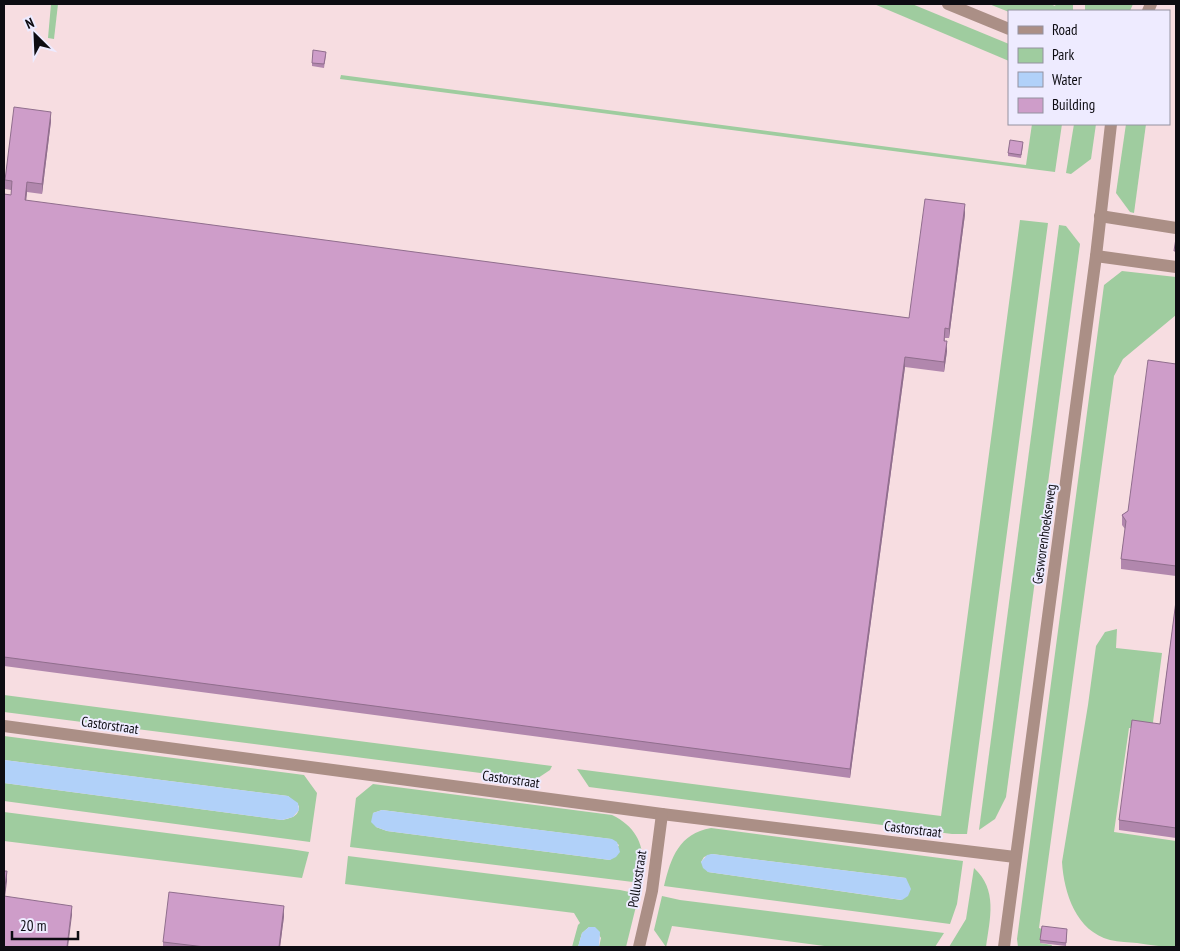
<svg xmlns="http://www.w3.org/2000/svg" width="1180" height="951" font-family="'PT Sans Narrow',sans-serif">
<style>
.industrial{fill:#f7dde1;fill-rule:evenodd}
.green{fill:#9fcc9f;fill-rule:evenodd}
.water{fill:#b1d1f9}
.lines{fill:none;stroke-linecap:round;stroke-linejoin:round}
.minor{stroke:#ab8f86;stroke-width:12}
.wall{fill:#b187ad}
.shaded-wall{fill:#906e8d}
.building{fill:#ce9dc9;stroke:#906e8d}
.labels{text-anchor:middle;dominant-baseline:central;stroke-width:4;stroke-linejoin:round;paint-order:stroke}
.street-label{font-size:14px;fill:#0d0c12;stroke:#eeebff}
</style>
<rect width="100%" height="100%" fill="#eeebff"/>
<path class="industrial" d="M4,4H1176V947H4ZM1009,11H1169V124H1009Z"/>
<g class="green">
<polygon points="51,4 58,4 54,39 48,38"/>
<polygon points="874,4 912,4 1009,44 1009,61"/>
<polygon points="989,4 1050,4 1055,6 1056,4 1073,4 1073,11 1009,12"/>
<polygon points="1085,4 1133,4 1130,11 1085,11"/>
<polygon points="341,75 1026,165 1032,124 1062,124 1055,172 340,79"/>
<polygon points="1074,124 1096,124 1091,159 1071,174 1066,173"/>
<polygon points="1126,124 1146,124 1134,213 1130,212 1116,193"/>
<polygon points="1020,220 1048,223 967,834 952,834 589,787 577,769 941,816"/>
<polygon points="1059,225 1066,226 1080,244 1006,797 995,819 979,830"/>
<polygon points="1122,271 1176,277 1176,315 1123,359 1114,376 1039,928 1042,929 1040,943 1052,945 1051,947 1018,947 1017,939 1104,285"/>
<path d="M1117,629L1116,648L1162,653L1152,730L1129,728L1114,832L1176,841V947C1163,947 1150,945 1137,943C1129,942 1119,942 1110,940C1076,931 1064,893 1062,862L1088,705L1096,646L1105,632Z"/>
<polygon points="4,695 552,766 550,770 535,780 4,712"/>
<path d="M4,736L304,775L317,793L310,842L4,801V783L282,820C291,818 299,817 299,806L288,796L4,760Z"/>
<path d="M373,784L612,815C641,829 647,853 641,883L350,847L356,798ZM382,810L611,839L619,845L610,860L387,831L376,827L373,813Z"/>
<polygon points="4,812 290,849 309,852 302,878 4,841"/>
<path d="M711,828L963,861L957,904L950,924L664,886C671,857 679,834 711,828ZM712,854L906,878L901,900L708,872L701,862L704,857Z"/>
<polygon points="348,856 620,890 639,894 626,947 599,947 601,938 595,928 589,927 582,933 578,947 572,947 578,925 580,923 574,913 345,884"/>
<path d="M974,868C998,890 990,918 986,947H949L966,919Z"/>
<polygon points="662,896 680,900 944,933 935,947 832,947 672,926 666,947 654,930"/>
</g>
<g class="water">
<polygon points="4,760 288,796 298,803 299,810 293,817 282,820 4,783"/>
<polygon points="382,810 612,839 617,842 620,852 616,857 610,860 387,831 376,827 371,822 373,813"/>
<polygon points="712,854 906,878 911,889 908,896 902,900 708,872 703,868 701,862 707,855"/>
<polygon points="589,927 595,927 600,932 599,947 578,947 582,933"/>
</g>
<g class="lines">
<g class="minor">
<polyline points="948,4 1009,29"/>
<polyline points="1148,11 1151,4"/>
<polyline points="1100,216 1176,228"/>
<polyline points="1096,256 1176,267"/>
<polyline points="4,726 662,814 1015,857"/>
<polyline points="639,947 652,891 662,814"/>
<polyline points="1004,947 1096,256 1111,124"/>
</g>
</g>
<g class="wall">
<polygon points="326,55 324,68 312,66 312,63"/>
<polygon points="51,121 42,194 27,192 26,201 909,318 965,214 949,338 945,338 945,341 947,351 944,372 905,367 850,778 4,666 4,194 11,195 11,190 5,189 5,180"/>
<polygon points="1023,145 1021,158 1008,156 1008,153"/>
<polygon points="1176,364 1176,576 1121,569 1121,559 1125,529 1122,525 1122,515 1128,511"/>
<polygon points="1176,601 1176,838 1119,830 1119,820 1160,724"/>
<polygon points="284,916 280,947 163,947 163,942"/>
<polygon points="1067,932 1066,946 1040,943 1040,940"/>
</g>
<g class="shaded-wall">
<polygon points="51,112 51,121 42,194 42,184"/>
<polygon points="27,182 27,192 25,210 25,200"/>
<polygon points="965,204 965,214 949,338 949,329"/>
<polygon points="947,341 947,351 944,372 944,362"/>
<polygon points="905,357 905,367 850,778 850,769"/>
<polygon points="7,871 7,881 4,905 4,895"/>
<polygon points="72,906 72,915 68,947 67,947"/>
<polygon points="284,906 284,916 280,947 279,947"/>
</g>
<g class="building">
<polygon points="313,50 326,52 324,64 312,63"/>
<polygon points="14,107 51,112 42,184 27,182 25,200 909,318 925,199 965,204 949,329 945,328 944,341 947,341 944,362 905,357 850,769 4,657 4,194 11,195 12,181 5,180"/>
<polygon points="1010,140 1023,142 1021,155 1008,153"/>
<polygon points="1176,238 1176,251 1174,251"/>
<polygon points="1148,360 1176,364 1176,566 1121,559 1126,521 1122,515 1128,511"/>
<polygon points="1176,601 1176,828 1119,820 1132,720 1160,724"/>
<polygon points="4,871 7,871 4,895"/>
<polygon points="169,892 284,906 279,947 205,947 163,942"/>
<polygon points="4,896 72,906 67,947 4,947"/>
<polygon points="1042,926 1067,929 1066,943 1040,940"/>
</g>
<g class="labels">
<g class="street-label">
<text transform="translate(1044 534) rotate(-82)">Gesworenhoekseweg</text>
<text transform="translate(110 725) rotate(8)">Castorstraat</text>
<text transform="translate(511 779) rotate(8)">Castorstraat</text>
<text transform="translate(913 829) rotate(7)">Castorstraat</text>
<text transform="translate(637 879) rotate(-81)">Polluxstraat</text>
</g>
</g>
<rect width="1180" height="951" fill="none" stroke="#0d0c12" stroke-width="10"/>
<rect x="1008" y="10" width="162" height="115" fill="#eeebff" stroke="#9492a0"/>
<rect x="1018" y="26" width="25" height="8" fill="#ab8f86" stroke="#9492a0"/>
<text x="1052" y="35" font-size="15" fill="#0d0c12">Road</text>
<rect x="1018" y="48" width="25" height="15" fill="#9fcc9f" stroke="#9492a0"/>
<text x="1052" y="60" font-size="15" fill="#0d0c12">Park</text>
<rect x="1018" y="72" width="25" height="15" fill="#b1d1f9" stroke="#9492a0"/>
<text x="1052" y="85" font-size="15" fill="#0d0c12">Water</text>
<rect x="1018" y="98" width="25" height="15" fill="#ce9dc9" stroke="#9492a0"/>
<text x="1052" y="110" font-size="15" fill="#0d0c12">Building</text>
<g transform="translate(35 35) rotate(336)" stroke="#eeebff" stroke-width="4" paint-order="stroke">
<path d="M0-4L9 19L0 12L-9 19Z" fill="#0d0c12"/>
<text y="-8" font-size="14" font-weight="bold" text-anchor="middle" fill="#0d0c12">N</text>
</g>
<path d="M12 931v8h66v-8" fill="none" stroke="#0d0c12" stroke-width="2.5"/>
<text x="20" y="931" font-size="15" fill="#0d0c12" stroke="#eeebff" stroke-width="4" paint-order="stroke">20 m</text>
</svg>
